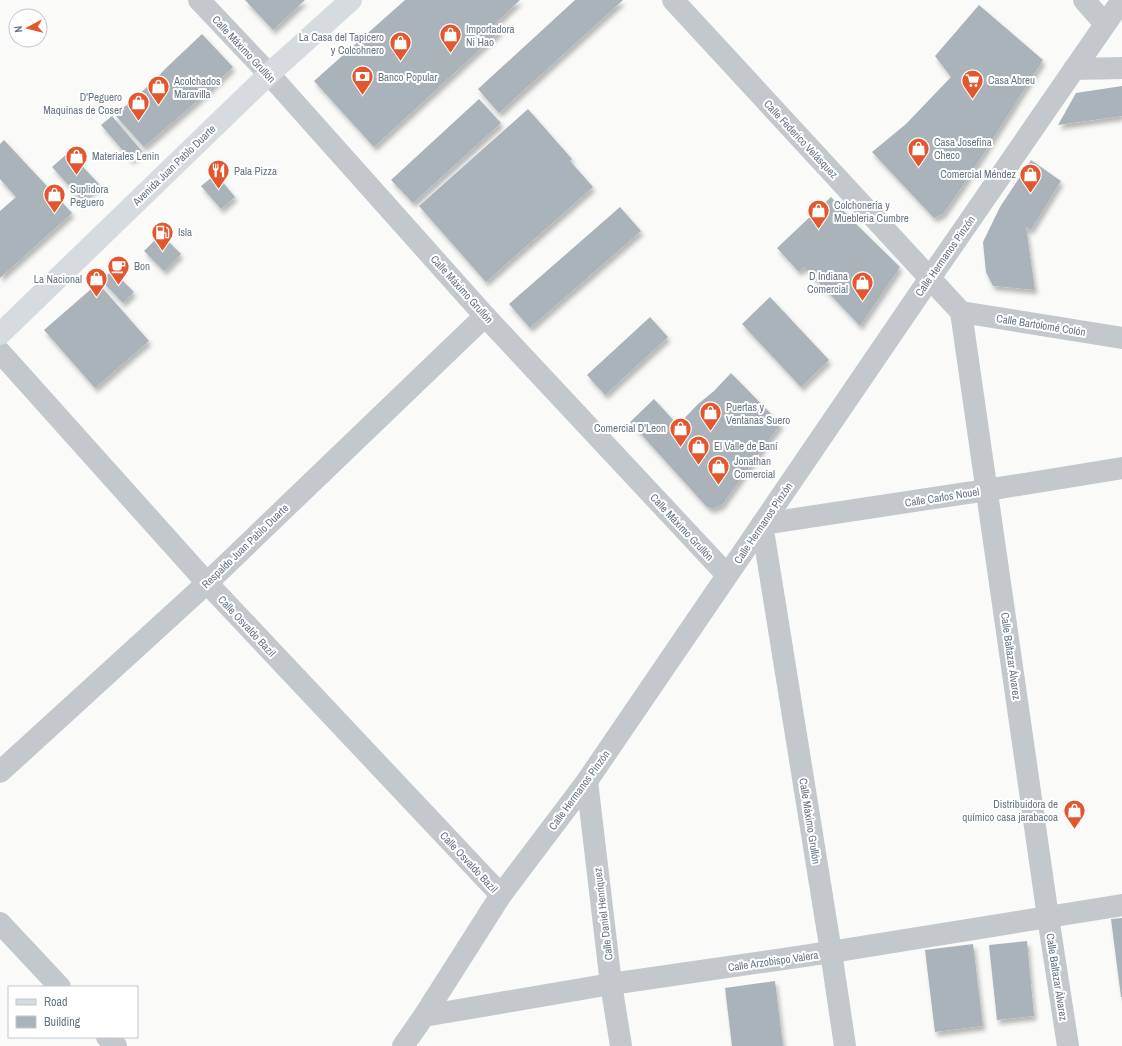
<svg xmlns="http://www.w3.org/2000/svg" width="1122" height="1046" font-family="'Archivo Narrow',sans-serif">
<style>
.building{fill:#aab3b9;filter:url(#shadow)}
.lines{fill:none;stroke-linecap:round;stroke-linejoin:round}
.minor{stroke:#c3c8cc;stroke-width:22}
.major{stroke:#d6dbdf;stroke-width:22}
.labels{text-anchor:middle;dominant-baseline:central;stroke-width:4;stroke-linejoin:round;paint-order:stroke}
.poi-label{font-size:11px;fill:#657683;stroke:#fff;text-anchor:start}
.street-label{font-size:11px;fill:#657683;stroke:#fff}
</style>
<defs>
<filter id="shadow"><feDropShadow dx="2.5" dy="4.5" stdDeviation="2" flood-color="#0004"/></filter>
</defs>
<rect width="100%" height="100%" fill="#fafaf8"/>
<g class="building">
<polygon points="245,0 305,0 273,30"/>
<polygon points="405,0 520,0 495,24 500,31 374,147 314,81"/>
<polygon points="575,0 623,0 499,113 478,89"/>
<polygon points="979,5 1043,60 964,184 943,214 934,218 872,152 906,124 951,77 935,56"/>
<polygon points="202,34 233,67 196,102 144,147 115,115 154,81 165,69"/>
<polygon points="1122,86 1122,116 1058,125 1076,93"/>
<polygon points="479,99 501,123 413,203 391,180"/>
<polygon points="528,109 572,159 570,161 593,187 486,282 419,206"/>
<polygon points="112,116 142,151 131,160 101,125"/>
<polygon points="4,140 72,213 0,278 0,211 16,197 0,179 0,144"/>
<polygon points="69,152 99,184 82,200 52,167"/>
<polygon points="1031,160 1061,181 1031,230 1026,227 1035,290 993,286 986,272 983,242 1000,207"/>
<polygon points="216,174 235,197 221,209 201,186"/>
<polygon points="831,197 853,221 900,267 860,326 804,267 799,272 777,248"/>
<polygon points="620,207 641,231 530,328 509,304"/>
<polygon points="161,234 181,254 164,271 144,251"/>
<polygon points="112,270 134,292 123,303 102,281"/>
<polygon points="98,283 149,341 95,388 44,330"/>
<polygon points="770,297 829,360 801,387 742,324"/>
<polygon points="650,317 668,337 605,395 587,375"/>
<polygon points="731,373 781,424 765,445 722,505 712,509 706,506 688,486 630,422 654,399 678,425 698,404 714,391"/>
<polygon points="1122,918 1122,997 1121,997 1111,919"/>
<polygon points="1027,941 1034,1016 997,1020 989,945"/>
<polygon points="973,944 983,1026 935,1032 925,950"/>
<polygon points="775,981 783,1046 732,1046 725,988"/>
</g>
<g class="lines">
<g class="minor">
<polyline points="199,0 269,74 485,316 727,575"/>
<polyline points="673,0 961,312 1048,917 1068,1046"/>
<polyline points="1084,0 1105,24"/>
<polyline points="1074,69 1122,68"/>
<polyline points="961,312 1122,338"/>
<polyline points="0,352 207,583 501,895"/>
<polyline points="0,772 207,583 485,316"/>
<polyline points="587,781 611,984 621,1046"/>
<polyline points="0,923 60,987"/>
<polyline points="424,1016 611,984 831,952 1122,905"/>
<polyline points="107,1037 116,1046"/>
<polyline points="403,1046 424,1016 501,895 587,781 930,278 1122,0"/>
<polyline points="845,1046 831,952 762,524 987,490 1122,468"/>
</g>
<polyline class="major" points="0,334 269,74 351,0"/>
</g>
<defs>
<symbol id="shop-pin" viewBox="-11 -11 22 30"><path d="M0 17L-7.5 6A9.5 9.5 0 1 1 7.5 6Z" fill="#e4572e" stroke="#fff"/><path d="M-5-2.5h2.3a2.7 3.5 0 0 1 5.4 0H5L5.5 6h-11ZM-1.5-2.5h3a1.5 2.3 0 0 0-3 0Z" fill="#fff"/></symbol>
<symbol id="bank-pin" viewBox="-11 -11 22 30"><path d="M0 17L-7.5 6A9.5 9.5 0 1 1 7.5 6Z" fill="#e4572e" stroke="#fff"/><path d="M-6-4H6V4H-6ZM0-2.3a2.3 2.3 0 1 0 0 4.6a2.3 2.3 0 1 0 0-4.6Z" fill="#fff"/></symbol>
<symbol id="supermarket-pin" viewBox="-11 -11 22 30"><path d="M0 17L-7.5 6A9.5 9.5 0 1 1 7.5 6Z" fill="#e4572e" stroke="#fff"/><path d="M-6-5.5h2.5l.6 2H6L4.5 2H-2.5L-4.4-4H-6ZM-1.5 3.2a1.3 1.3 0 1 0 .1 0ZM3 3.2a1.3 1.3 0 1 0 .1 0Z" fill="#fff"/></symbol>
<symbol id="restaurant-pin" viewBox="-11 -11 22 30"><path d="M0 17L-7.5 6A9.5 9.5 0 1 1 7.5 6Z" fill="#e4572e" stroke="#fff"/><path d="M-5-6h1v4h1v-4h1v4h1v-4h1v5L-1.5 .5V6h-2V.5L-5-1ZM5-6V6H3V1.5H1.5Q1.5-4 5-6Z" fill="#fff"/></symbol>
<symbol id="fuel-pin" viewBox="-11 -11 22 30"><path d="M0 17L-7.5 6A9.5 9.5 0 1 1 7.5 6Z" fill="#e4572e" stroke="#fff"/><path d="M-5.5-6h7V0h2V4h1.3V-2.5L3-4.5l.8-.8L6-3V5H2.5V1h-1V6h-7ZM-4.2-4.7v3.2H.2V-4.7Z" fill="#fff"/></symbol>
<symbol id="cafe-pin" viewBox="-11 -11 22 30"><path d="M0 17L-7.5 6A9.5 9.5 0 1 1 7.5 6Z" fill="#e4572e" stroke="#fff"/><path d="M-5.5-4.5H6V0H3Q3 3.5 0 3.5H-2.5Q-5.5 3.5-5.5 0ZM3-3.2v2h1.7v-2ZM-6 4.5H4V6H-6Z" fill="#fff"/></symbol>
</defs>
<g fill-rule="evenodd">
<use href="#shop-pin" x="438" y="22" width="25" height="34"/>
<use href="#shop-pin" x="388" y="30" width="25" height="34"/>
<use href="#bank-pin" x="350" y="64" width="25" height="34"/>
<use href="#supermarket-pin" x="960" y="68" width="25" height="34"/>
<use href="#shop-pin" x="146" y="74" width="25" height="34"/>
<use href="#shop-pin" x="126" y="90" width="25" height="34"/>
<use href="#shop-pin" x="906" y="136" width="25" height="34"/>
<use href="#shop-pin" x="64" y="144" width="25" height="34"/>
<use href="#restaurant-pin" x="206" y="158" width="25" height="34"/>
<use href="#shop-pin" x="1018" y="162" width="25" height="34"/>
<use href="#shop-pin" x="42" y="182" width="25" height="34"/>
<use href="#shop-pin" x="806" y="198" width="25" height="34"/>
<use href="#fuel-pin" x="150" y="220" width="25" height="34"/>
<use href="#cafe-pin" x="106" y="254" width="25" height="34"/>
<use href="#shop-pin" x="84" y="266" width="25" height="34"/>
<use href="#shop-pin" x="850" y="270" width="25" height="34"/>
<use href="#shop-pin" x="698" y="400" width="25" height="34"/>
<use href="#shop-pin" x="668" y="416" width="25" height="34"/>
<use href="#shop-pin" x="686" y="434" width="25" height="34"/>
<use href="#shop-pin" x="706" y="454" width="25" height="34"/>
<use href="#shop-pin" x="1062" y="798" width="25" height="34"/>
</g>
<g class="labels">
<g class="poi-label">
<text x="466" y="29">Importadora<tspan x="466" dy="13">Ni Hao</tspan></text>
<text x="384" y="37" text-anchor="end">La Casa del Tapicero<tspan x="384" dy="13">y Colcohnero</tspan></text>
<text x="378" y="77">Banco Popular</text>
<text x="988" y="80">Casa Abreu</text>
<text x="174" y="81">Acolchados<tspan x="174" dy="13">Maravilla</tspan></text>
<text x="122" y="97" text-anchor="end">D'Peguero<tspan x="122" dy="13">Maquinas de Coser</tspan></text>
<text x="934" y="142">Casa Josefina<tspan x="934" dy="13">Checo</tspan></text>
<text x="92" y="156">Materiales Lenin</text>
<text x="234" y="171">Pala Pizza</text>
<text x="1016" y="174" text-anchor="end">Comercial Méndez</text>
<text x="70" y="189">Suplidora<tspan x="70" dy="13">Peguero</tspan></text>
<text x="834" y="205">Colchoneria y<tspan x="834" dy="13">Muebleria Cumbre</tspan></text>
<text x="178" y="232">Isla</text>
<text x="134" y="266">Bon</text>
<text x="848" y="276" text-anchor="end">D Indiana<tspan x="848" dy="13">Comercial</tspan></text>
<text x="82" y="279" text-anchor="end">La Nacional</text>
<text x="726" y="407">Puertas y<tspan x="726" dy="13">Ventanas Suero</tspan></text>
<text x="666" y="428" text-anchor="end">Comercial D'Leon</text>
<text x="714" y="446">El Valle de Baní</text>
<text x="734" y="461">Jonathan<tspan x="734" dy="13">Comercial</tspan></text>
<text x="1058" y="804" text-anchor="end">Distribuidora de<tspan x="1058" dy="13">químico casa jarabacoa</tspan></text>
</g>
<g class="street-label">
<text transform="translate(244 49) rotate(47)">Calle Máximo Grullón</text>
<text transform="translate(801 139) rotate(47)">Calle Federico Velásquez</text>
<text transform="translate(174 165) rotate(-44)">Avenida Juan Pablo Duarte</text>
<text transform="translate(945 256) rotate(-55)">Calle Hermanos Pinzón</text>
<text transform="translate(462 289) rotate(48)">Calle Máximo Grullón</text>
<text transform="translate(1041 325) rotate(9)">Calle Bartolomé Colón</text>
<text transform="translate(942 497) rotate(-9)">Calle Carlos Nouel</text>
<text transform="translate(763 523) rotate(-56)">Calle Hermanos Pinzón</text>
<text transform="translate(682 527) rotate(47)">Calle Máximo Grullón</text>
<text transform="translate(245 546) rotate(-44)">Respaldo Juan Pablo Duarte</text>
<text transform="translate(247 626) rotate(47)">Calle Osvaldo Bazil</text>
<text transform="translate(1011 656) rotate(82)">Calle Baltazar Álvarez</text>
<text transform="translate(579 790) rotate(-54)">Calle Hermanos Pinzón</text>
<text transform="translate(810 821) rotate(81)">Calle Máximo Grullón</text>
<text transform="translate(469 862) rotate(47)">Calle Osvaldo Bazil</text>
<text transform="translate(603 914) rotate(-97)">Calle Daniel Henríquez</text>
<text transform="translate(773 961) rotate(-8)">Calle Arzobispo Valera</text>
<text transform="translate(1057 977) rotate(81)">Calle Baltazar Álvarez</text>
</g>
</g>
<rect x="8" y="986" width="130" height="52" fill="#ffffff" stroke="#c1c8cd"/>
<rect x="16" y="999" width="20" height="6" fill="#d6dbdf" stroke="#c1c8cd"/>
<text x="44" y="1006" font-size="12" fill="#657683">Road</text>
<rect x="16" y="1016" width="20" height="12" fill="#aab3b9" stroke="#c1c8cd"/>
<text x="44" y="1026" font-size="12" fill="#657683">Building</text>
<g transform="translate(28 28) rotate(263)"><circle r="19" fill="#ffffff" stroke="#c1c8cd"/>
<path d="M0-3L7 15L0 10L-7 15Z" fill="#e4572e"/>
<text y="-6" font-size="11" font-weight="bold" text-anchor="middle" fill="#657683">N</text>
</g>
</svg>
